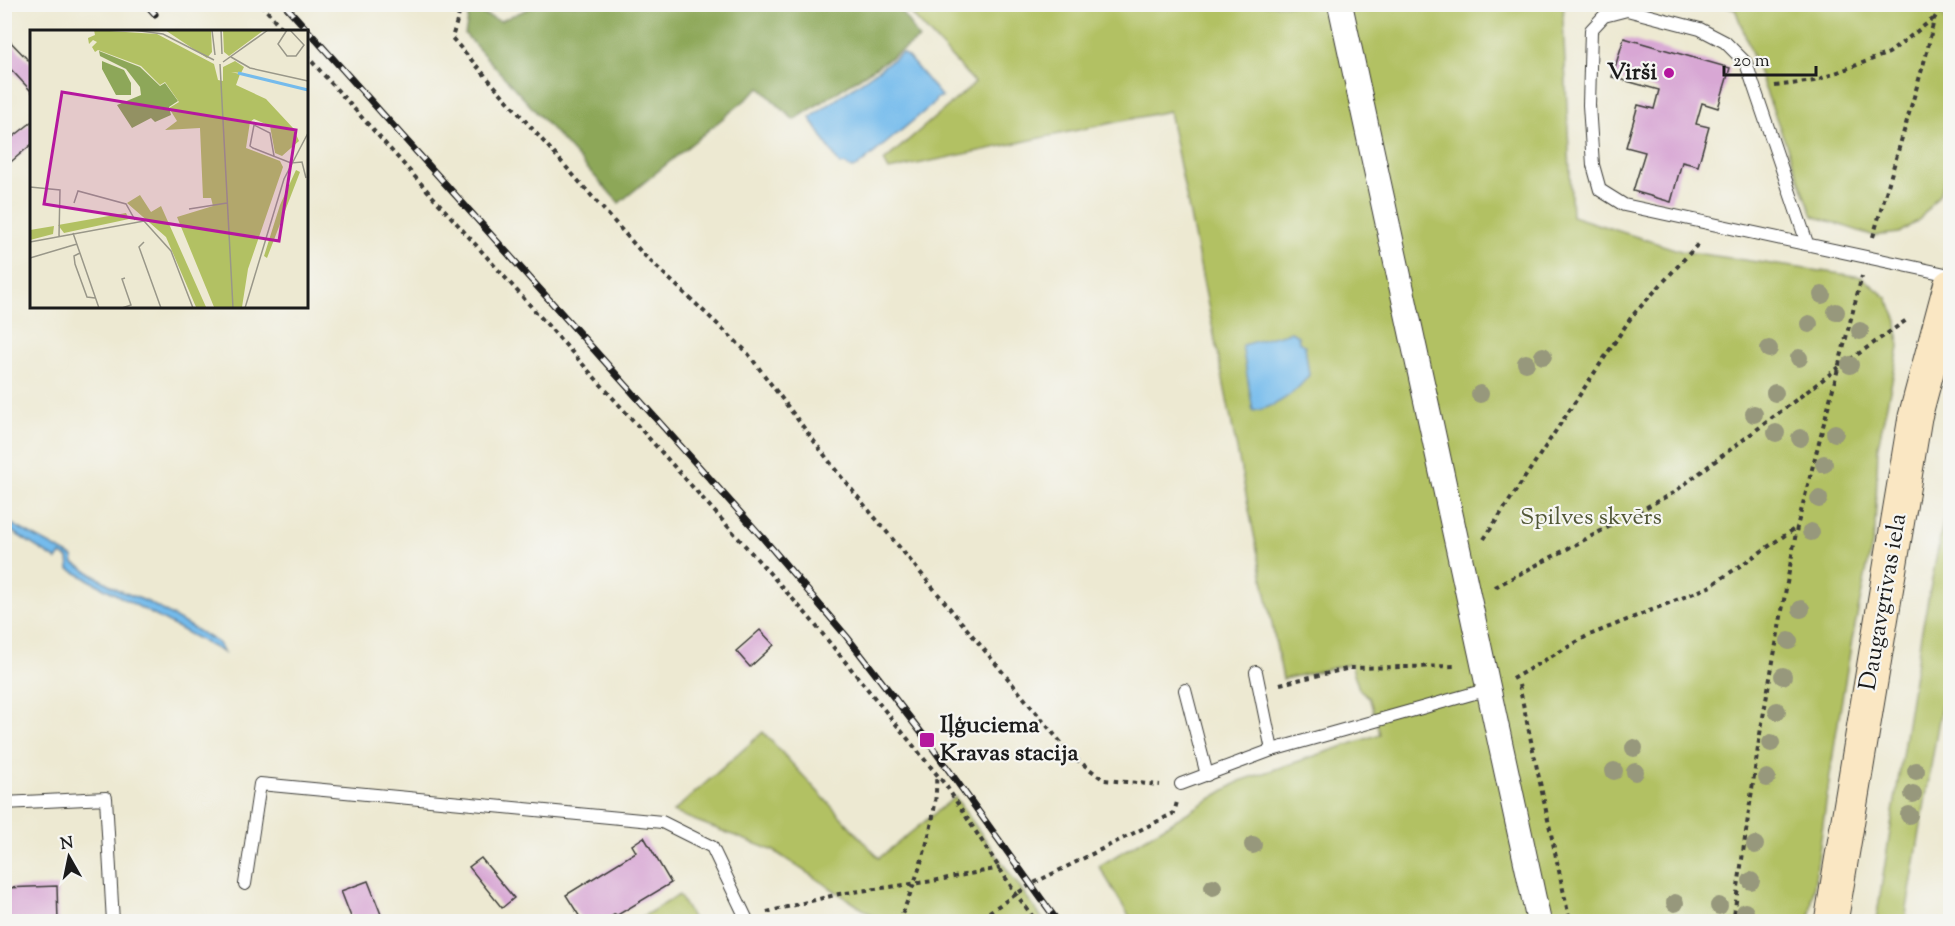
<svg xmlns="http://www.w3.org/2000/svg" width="1955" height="926" font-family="'Sorts Mill Goudy',serif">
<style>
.green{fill:#b2c163;stroke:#676e40;stroke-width:1.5}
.forest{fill:#8da759;stroke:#54623a;stroke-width:1.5}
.water{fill:#75bbec;stroke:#486c84;stroke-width:1.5}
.building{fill:#d8a7d4}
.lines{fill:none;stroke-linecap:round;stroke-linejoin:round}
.lane-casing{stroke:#3b3b37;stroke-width:14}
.street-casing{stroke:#3b3b37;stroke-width:26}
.secondary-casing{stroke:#3b3b37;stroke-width:35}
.path{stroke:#3b3b37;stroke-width:4;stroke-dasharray:4.5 4.5;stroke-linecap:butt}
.lane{stroke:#fff;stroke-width:12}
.street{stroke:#fff;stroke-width:24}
.secondary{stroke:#fae7c3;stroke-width:33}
.rail-casing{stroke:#1c1c1c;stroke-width:7}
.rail{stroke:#f6f6f2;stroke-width:4.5;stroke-dasharray:14;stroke-linecap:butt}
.tree{fill:#97987c}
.poi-dot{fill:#b5179e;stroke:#f6f6f2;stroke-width:2}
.labels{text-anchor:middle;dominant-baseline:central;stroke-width:4.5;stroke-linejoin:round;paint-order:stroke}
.poi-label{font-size:24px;font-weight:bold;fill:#1c1c1c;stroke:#f6f6f2;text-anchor:end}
.park-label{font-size:24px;fill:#505635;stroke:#f6f6f2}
.street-label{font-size:24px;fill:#1c1c1c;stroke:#f6f6f2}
.inset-river{fill:none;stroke:#75bbec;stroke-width:3}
.inset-road{fill:none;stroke:#999789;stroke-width:1.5}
.view{fill:#b5179e;fill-opacity:0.15;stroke:#b5179e;stroke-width:3}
.inset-edge{fill:none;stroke:#1c1c1c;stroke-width:3}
</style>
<rect width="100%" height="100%" fill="#f6f6f2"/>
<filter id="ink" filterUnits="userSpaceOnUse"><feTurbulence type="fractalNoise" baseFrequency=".0167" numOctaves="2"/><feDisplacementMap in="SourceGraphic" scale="12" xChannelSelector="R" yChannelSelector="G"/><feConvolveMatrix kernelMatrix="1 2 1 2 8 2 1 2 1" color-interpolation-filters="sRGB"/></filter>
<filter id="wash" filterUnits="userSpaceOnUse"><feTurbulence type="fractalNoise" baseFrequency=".008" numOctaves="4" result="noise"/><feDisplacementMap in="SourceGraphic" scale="24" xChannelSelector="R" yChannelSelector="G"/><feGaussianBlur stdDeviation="1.35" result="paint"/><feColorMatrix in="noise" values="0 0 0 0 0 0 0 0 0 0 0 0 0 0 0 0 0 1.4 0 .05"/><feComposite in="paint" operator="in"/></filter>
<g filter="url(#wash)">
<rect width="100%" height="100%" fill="#ede9d2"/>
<g class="green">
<polygon points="903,5 1564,5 1563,19 1572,216 1681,251 1862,277 1887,298 1897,321 1899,348 1878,446 1875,530 1852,640 1835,741 1809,921 1132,921 1099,866 1240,781 1380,734 1369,697 1359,689 1351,664 1283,679 1169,111 889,170 884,161 975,83"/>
<polygon points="1720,5 1936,5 1950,26 1950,166 1939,195 1919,220 1899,233 1874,236 1813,216 1735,9"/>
<polygon points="1950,487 1950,654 1905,921 1876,921 1921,635"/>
<polygon points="763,732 879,858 955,797 1044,921 881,921 774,851 673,812"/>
<polygon points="679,895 694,921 635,921"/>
</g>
<polygon class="forest" points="537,5 898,5 919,39 794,120 760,88 619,203 465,34 470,9 500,21"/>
<g class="water">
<polygon points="902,53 908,57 942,97 937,98 932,105 857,167 851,168 845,164 840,165 810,118"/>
<path d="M1291,332L1298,336L1299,342L1305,346L1309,375C1296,393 1275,408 1253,411L1242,345Z"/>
<polygon points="4,520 73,557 74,563 118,590 148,602 217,642 224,653 69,569 68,558 61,554 57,560 5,527"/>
</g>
<g id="blocks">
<g class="building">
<polygon points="4,35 32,64 32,92 4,62"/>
<polygon points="1624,38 1730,68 1718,108 1702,103 1696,124 1709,127 1698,166 1682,162 1671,202 1633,191 1645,152 1626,147 1638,105 1654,109 1659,90 1612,77"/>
<polygon points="32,122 32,144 6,166 4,144"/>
<polygon points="760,630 774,645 750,667 736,651"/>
<polygon points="644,837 671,883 616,916 615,914 603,922 583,922 566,895 636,852 632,845"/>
<polygon points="481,858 514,898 502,908 469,867"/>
<polygon points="368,881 384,922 353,922 341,891"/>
<polygon points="57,886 58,922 4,922 4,888"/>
</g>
</g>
</g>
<g filter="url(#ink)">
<use href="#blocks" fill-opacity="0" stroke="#3b3b37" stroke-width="1.5"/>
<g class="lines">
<defs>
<g id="lane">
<polyline points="1807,243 1746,63 1725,42 1700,29 1627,10 1604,16 1591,30 1589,105 1593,165 1600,190 1624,205 1950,275"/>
<polyline points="1256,672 1272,750"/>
<polyline points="1185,690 1207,775"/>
<polyline points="1181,784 1272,750 1489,689"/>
<polyline points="4,803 106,798 113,922"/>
<polyline points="245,884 260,784 662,822 712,847 748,922"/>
</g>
<polyline id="street" points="1340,4 1539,922"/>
<polyline id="secondary" points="1831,922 1915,417 1950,286"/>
</defs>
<use href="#lane" class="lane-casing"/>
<use href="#street" class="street-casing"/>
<use href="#secondary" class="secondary-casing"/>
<g class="path">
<polyline points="261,4 285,32"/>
<polyline points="462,4 452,38 643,254 746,351 838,473 1072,756 1104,780 1160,785"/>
<polyline points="306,55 808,616 947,787 1016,894 1037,922"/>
<polyline points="1775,86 1814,81 1889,53 1933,19"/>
<polyline points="1873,237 1927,52 1934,19 1944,4"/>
<polyline points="1484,539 1632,316 1699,243"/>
<polyline points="1495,587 1673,493 1838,368 1908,319"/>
<polyline points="1512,679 1587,636 1709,587 1797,527"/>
<polyline points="1280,684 1351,668 1457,666"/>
<polyline points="1519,685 1570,922"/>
<polyline points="767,912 839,894 933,881 1000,868"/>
<path d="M899,922C916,880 939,820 936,775"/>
<polyline points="974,922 1030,885 1174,813 1177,802"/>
<polyline points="1733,922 1760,734 1797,527 1862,276"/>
</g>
<use href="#lane" class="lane"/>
<use href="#street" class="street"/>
<use href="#secondary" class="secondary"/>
<defs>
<g id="rail">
<polyline points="146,4 155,14"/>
<polyline points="284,4 763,538 847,637 927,740 1058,922"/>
</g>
</defs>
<use href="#rail" class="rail-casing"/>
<use href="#rail" class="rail"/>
</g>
<g class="tree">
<circle cx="1822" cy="295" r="9"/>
<circle cx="1836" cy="312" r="9"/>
<circle cx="1809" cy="324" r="9"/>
<circle cx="1860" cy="331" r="9"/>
<circle cx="1769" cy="349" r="9"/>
<circle cx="1543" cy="356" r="9"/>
<circle cx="1799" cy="358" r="9"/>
<circle cx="1526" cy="363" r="9"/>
<circle cx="1850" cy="365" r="9"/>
<circle cx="1775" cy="393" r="9"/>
<circle cx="1480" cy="394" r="9"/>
<circle cx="1754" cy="414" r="9"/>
<circle cx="1776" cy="433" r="9"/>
<circle cx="1835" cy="433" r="9"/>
<circle cx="1800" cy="438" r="9"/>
<circle cx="1824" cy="464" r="9"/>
<circle cx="1819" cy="499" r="9"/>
<circle cx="1811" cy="532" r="9"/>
<circle cx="1801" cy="609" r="9"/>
<circle cx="1789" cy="641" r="9"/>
<circle cx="1783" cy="676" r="9"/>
<circle cx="1777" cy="711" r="9"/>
<circle cx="1771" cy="743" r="9"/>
<circle cx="1634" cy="748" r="9"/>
<circle cx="1614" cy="771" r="9"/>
<circle cx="1916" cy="771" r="9"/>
<circle cx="1635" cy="772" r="9"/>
<circle cx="1767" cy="778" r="9"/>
<circle cx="1913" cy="794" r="9"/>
<circle cx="1909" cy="815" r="9"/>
<circle cx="1253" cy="845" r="9"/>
<circle cx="1755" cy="845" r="9"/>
<circle cx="1751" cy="881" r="9"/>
<circle cx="1213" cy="887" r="9"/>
<circle cx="1675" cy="903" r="9"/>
<circle cx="1719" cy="906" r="9"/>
<circle cx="1745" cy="912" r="9"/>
</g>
</g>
<g class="poi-dot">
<circle cx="1669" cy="73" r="6"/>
<rect x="919" y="732" width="16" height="16" rx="3"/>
</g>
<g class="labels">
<g class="poi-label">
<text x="1657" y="73">Virši</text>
<text x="940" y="726" text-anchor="start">Iļģuciema<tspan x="940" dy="28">Kravas stacija</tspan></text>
</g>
<g class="park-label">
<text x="1591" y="518">Spilves skvērs</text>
</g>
<g class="street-label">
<text transform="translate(1884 602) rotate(-80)">Daugavgrīvas iela</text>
</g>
</g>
<g transform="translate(30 30)">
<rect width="278" height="278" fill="#ede9d2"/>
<path d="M64,0L127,4L184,34L188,50L193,51V37L205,31L214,37L211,43L201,42L210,44L206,55L236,69L263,98L269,111L252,126L245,123L240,96L224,89L220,92L216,118L250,131L253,137L218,239L212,277H184L147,187L183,176L181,168H173L170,98L135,100L147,91L139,78L149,72L135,52L130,55L111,36L68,20L65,22L62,17L67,12L63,10L59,14L58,8L65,5ZM135,0H181L182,22L177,28ZM193,0H234L199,26L194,22ZM266,140L270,142L237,228L234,226L250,175ZM110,165L121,182L131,176L176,277H166L136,207L97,173ZM96,183L99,189L34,203L28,195ZM24,196L23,204L0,210V200Z" fill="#b2c163"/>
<path d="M69,21L110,37L130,56L135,53L148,71L139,77L141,85L125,92L121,88L102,98L87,75L111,65L110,57L96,39L70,26ZM72,31L94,40L101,53V65H86L72,39Z" fill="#8da759"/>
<path class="inset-river" d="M208,43L278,60"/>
<path class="inset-road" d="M103,0L133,4L184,30M182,0L185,25M191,0L192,24M257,0L248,14L257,26H266L274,15L260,0M201,27L220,38L278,51M193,32L238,0M190,34L203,278M244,126L240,103L224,95L220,116L223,118L261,133L272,132L276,148M0,157L30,160L29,206M44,173L48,161L96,174L105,190M159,179L197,173M43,203L69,278M0,212L114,191L141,221L163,278M114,212L109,217L131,278M50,223L44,226L45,234L57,267L65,268M0,228L47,214M92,278L101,275L92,249L95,248M215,278L254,149L278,103"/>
<path class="view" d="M32,62L266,100L249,211L14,174Z"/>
<rect width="278" height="278" class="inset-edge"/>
</g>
<rect width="1955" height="926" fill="none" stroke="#f6f6f2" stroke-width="24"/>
<g transform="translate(69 857) rotate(351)" stroke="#f6f6f2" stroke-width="4.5" paint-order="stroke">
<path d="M0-4.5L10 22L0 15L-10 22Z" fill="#1c1c1c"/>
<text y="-9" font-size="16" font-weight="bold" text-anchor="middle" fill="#1c1c1c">N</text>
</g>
<path d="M1724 66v9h92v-9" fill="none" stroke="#1c1c1c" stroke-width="3"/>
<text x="1733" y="66" font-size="18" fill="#1c1c1c" stroke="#f6f6f2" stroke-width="4.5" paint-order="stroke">20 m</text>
</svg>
